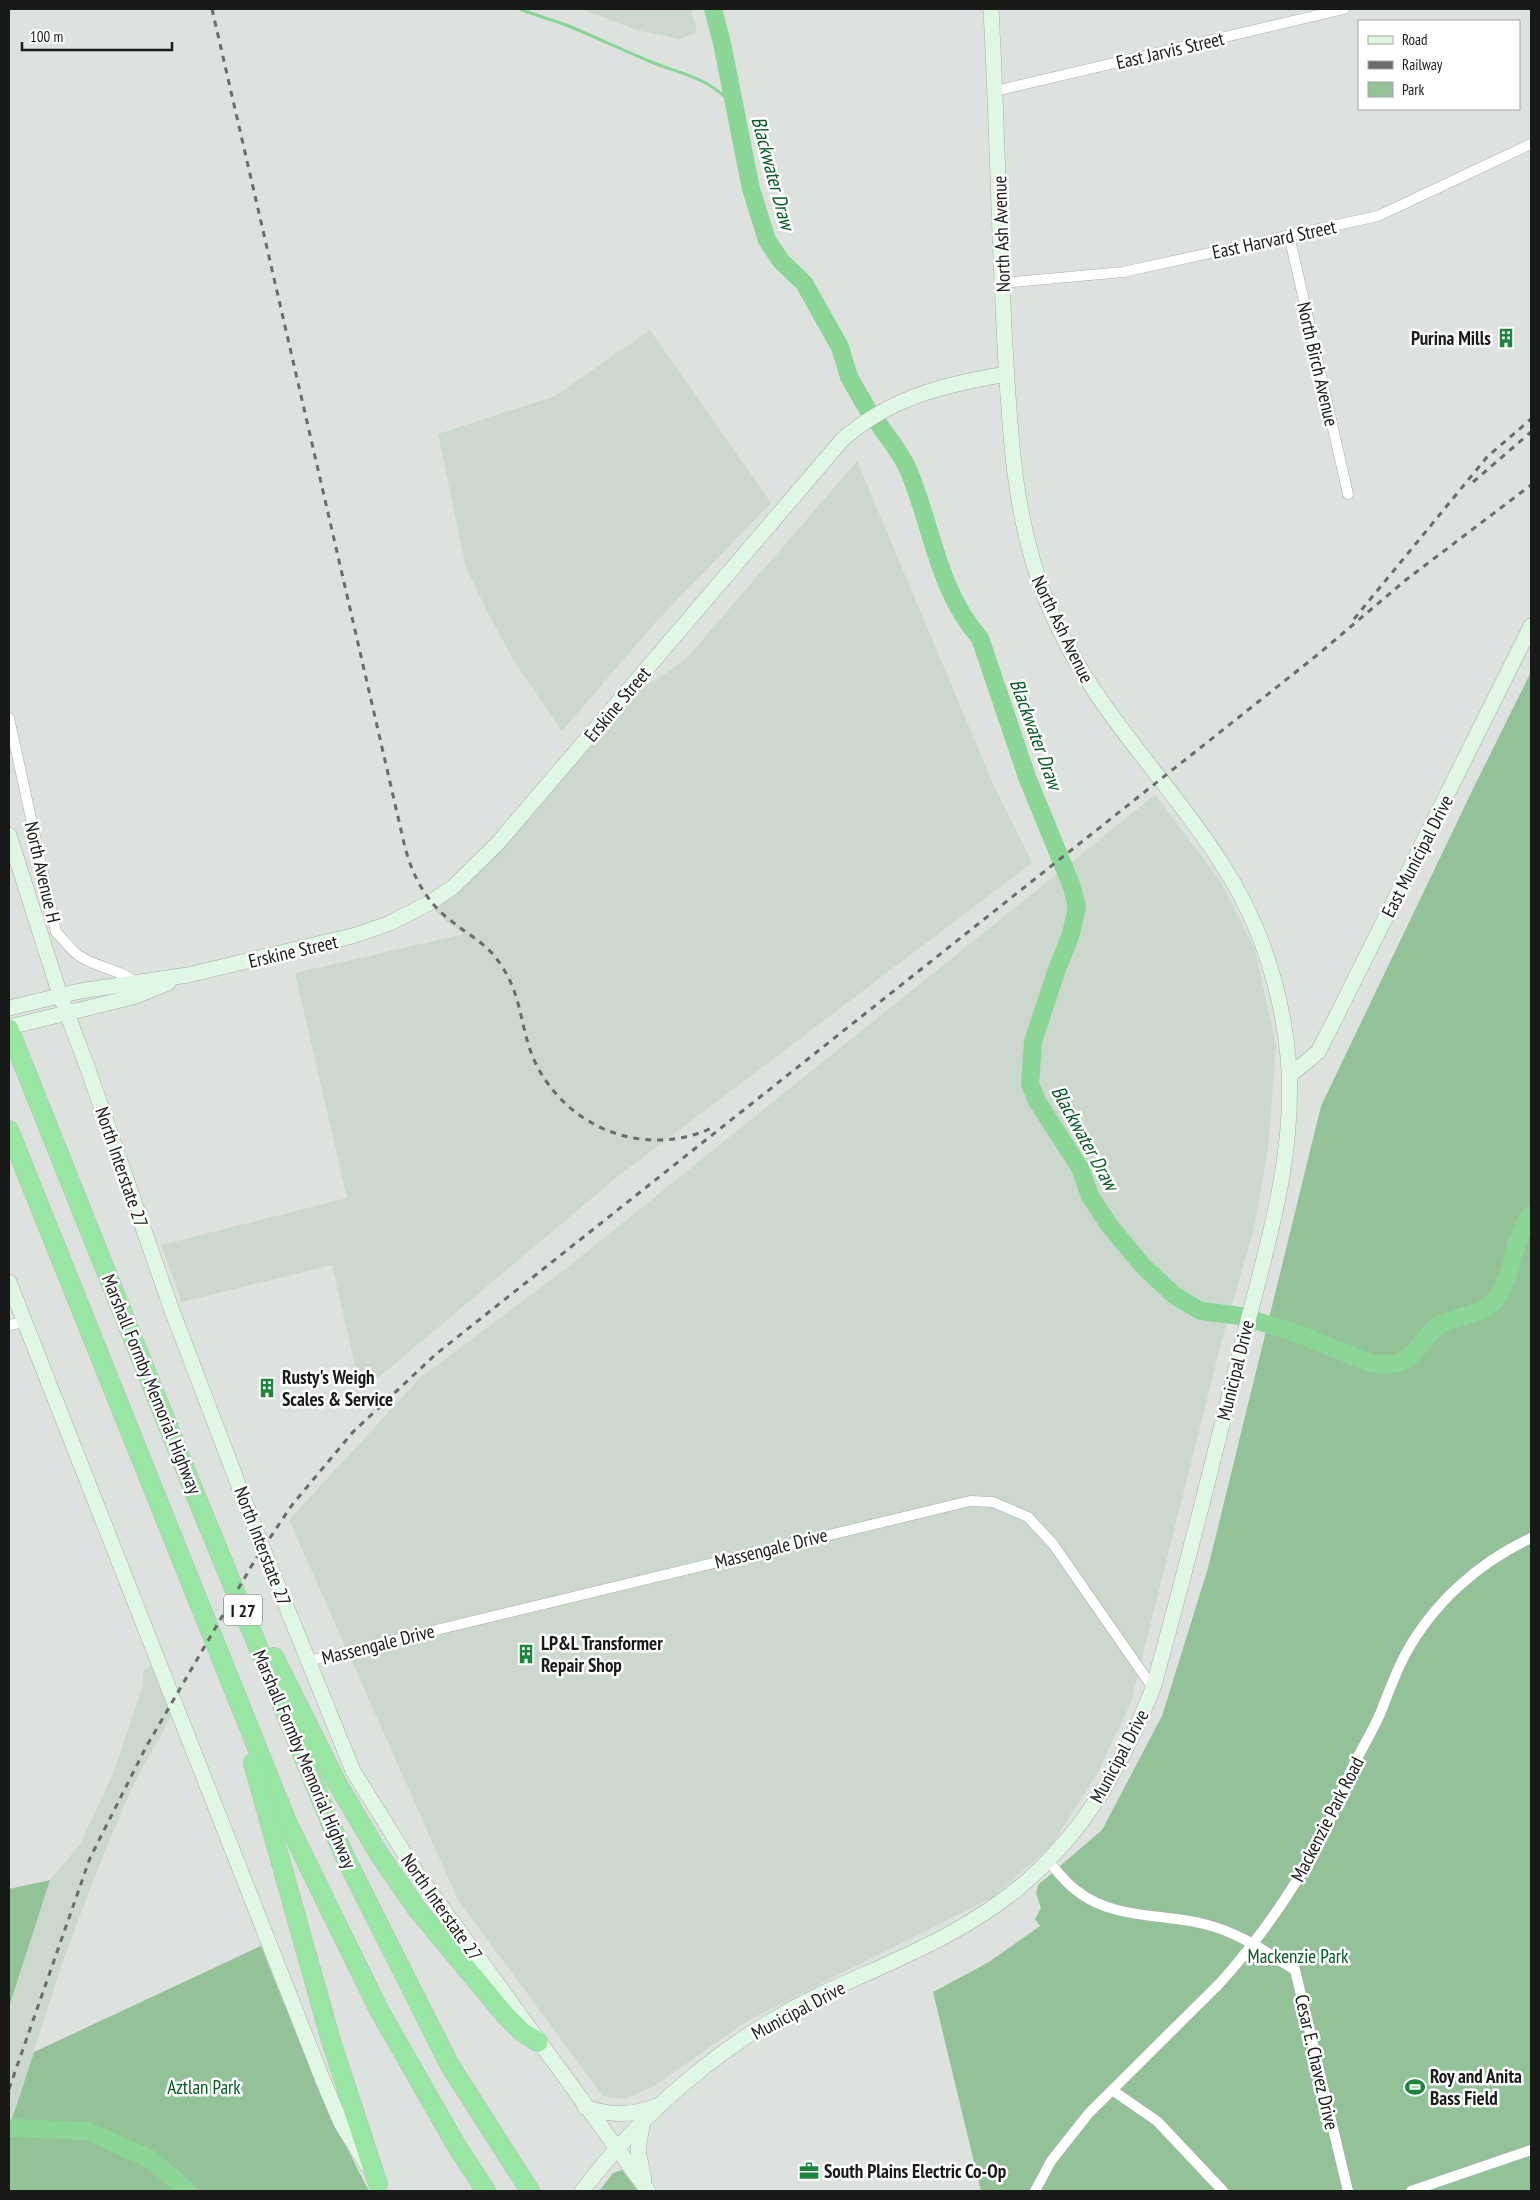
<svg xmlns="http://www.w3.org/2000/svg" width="1540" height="2200" font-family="'PT Sans Narrow',sans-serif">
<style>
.built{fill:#ccd7cd}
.green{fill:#93c299}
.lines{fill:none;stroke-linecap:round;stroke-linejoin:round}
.stream{stroke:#8bd697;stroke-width:3}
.river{stroke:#8bd697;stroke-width:18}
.street-casing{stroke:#a8ada9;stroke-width:11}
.secondary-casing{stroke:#a8ada9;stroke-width:16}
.highway-casing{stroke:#bebfbe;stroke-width:20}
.street{stroke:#fff;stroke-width:10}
.secondary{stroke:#e0f7e4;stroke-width:15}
.highway{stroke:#98e5a4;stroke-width:19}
.rail{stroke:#696c69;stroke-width:3;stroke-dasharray:6 6;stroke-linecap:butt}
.labels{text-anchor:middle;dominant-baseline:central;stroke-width:5;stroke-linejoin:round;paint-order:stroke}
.shield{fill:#fff;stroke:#5d5f5d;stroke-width:1}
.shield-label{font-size:18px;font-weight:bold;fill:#181a18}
.street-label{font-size:19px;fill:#181a18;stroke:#fff}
.poi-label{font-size:19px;font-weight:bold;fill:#181a18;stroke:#fff;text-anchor:start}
.park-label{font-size:19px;fill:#015a21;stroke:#fff}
.water-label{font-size:20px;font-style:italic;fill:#045c23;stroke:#fff}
</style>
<rect width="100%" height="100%" fill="#dde2de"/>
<g class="built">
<polygon points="582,9 691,9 697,32 679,39 636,30"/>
<polygon points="650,330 771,503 653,625 562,731 514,661 489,615 466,568 438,434 555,396"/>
<polygon points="857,461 994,786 1032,863 617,1177 378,1378 356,1369 332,1265 182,1302 161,1245 347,1198 295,973 464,934 447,922 433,908 476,876 510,841 631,696 685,660"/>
<polygon points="1155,795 1221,882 1255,950 1276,1045 1268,1150 1253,1232 1221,1343 1131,1702 1098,1772 1051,1846 993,1897 747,2021 654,2086 625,2099 603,2096 458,1900 289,1520 421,1377 559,1274"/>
<polygon points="151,1666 171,1717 131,1789 93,1881 63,1961 9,2128 9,2007 50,1880 80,1844 113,1774 142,1688 144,1670"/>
</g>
<g class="green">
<polygon points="1531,672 1531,2191 981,2191 933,1992 989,1962 1040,1926 1035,1919 1041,1908 1036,1893 1038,1885 1102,1830 1162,1716 1208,1568 1321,1106 1472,791"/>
<polygon points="50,1880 9,2007 9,1889"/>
<path d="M261,1946C294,2030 327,2112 369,2191H9V2128L34,2052Z"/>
<polygon points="622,2170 638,2191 599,2191 613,2173"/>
</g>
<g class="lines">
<path class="stream" d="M520,9C537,16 554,20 571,27C597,38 623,50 649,61C685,76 708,76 736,108"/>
<g class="river">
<polyline points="713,9 722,43 751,189 767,240 781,261 804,283 840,347 849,377 868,410"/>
<path d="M878,423C888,438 901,453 908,469C932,525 938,592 980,638L1027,777L1072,887L1077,907L1071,934L1056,972L1033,1042L1030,1084L1037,1101L1080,1168L1090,1196L1109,1225L1143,1266L1175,1296L1201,1311L1241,1316L1299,1334L1370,1363C1379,1364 1391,1366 1400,1362C1418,1356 1423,1335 1438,1326C1457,1314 1482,1317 1496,1299C1515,1274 1511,1240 1531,1215"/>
<polyline points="9,2128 87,2131 150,2159 188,2191"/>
</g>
<defs>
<g id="street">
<polyline points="995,91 1344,9"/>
<polyline points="1289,235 1348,494"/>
<polyline points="1002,283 1123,272 1378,216 1531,144"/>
<path d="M9,718L56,932C63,939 70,949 78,955C96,968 118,968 135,982"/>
<polyline points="9,1325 25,1322"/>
<polyline points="308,1661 970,1501 993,1502 1028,1517 1053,1544 1153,1688"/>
<path d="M1048,1861C1057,1871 1066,1883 1077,1891C1114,1920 1161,1913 1204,1924C1238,1932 1266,1952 1295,1970L1348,2191"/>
<polyline points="1112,2090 1157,2121 1223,2191"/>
<path d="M1035,2191L1051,2161L1089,2113L1219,1984C1258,1941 1292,1892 1320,1841C1331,1820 1339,1797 1349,1775C1358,1754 1371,1735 1380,1714C1388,1694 1395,1674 1405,1655C1433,1603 1478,1563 1531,1538"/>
<polyline points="1411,2191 1531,2150"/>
</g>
<g id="secondary">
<polyline points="9,835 60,995 88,1069 171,1308 263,1549 353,1771 416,1872 648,2191"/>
<path d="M9,1008L80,991L188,975L356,935L390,923L431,902L453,887L497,844L842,440C889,398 945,384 1007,374"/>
<polyline points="9,1027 133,997 168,983"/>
<polyline points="1289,1076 1318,1052 1333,1023 1531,626"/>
<polyline points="9,1282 324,2083 341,2123 367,2165"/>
<path d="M585,2107C610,2116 633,2116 656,2106"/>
<polyline points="642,2125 638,2150 644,2180"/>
<path d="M582,2191C644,2110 727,2039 819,1995C892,1961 967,1934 1028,1880C1089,1825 1123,1763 1153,1688C1185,1574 1214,1458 1242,1344C1266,1249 1297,1154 1288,1056C1281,988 1259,921 1222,864C1165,774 1091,709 1049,607C1014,524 1010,435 1005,346C999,234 997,121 991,9"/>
</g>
<g id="highway">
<polyline points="9,1029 198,1501 343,1853 449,2064 530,2191"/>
<polyline points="9,1130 287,1822 379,2010 456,2145 486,2191"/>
<polyline points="274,1657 337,1783 379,1854 417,1909 506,2016 523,2033 538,2042"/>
<polyline points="253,1763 331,2041 378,2184"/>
</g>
</defs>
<use href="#street" class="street-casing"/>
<use href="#secondary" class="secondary-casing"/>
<use href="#highway" class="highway-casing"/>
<use href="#street" class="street"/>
<use href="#secondary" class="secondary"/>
<use href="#highway" class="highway"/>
<g class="rail">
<path d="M212,9L404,843C411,873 425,901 450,920C467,934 486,943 499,962C524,997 519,1029 536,1064C569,1130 647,1159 714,1127"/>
<polyline points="1473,482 1531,432"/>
<polyline points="1354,619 1487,457 1531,419"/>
<polyline points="9,2089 90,1858 146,1747 255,1560 292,1505 353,1432 436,1354 1316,656 1407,579 1531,485"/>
</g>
</g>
<defs>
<symbol id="building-bare" viewBox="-9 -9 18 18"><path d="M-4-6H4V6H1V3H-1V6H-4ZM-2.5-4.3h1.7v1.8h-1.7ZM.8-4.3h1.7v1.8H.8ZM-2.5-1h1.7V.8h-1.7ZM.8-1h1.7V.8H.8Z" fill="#1e863c" stroke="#fff" stroke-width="2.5" paint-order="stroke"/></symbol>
<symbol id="stadium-bare" viewBox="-9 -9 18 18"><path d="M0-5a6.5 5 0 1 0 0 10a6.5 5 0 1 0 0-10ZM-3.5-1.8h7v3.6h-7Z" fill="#1e863c" stroke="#fff" stroke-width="2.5" paint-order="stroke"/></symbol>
<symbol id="office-bare" viewBox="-9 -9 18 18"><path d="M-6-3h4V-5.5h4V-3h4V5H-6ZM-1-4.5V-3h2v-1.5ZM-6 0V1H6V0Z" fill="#1e863c" stroke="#fff" stroke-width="2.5" paint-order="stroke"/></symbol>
</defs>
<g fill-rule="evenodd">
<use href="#building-bare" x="1492" y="324" width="28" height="28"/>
<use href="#building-bare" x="253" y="1374" width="28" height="28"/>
<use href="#building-bare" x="512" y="1640" width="28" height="28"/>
<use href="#stadium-bare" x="1401" y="2073" width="28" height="28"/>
<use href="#office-bare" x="795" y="2157" width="28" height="28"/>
</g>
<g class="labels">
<rect class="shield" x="224" y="1594.5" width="38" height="31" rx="4"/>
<g class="shield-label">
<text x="243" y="1610">I 27</text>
</g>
<g class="street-label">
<text transform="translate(1170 50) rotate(-13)">East Jarvis Street</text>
<text transform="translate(1001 234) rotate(-92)">North Ash Avenue</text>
<text transform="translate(1274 239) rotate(-12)">East Harvard Street</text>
<text transform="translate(1318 364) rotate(77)">North Birch Avenue</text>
<text transform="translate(1063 629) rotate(64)">North Ash Avenue</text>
<text transform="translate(617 704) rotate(-50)">Erskine Street</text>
<text transform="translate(1417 856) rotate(-63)">East Municipal Drive</text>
<text transform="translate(43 872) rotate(77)">North Avenue H</text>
<text transform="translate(293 951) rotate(-13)">Erskine Street</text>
<text transform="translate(122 1167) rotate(71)">North Interstate 27</text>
<text transform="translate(1235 1370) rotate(-76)">Municipal Drive</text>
<text transform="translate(152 1384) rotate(68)">Marshall Formby Memorial Highway</text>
<text transform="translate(263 1546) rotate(69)">North Interstate 27</text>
<text transform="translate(771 1548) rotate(-14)">Massengale Drive</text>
<text transform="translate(378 1644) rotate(-14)">Massengale Drive</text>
<text transform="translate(1119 1756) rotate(-62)">Municipal Drive</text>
<text transform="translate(305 1759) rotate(67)">Marshall Formby Memorial Highway</text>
<text transform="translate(1327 1819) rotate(-63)">Mackenzie Park Road</text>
<text transform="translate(442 1907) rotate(55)">North Interstate 27</text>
<text transform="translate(798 2010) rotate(-28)">Municipal Drive</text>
<text transform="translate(1317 2062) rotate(77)">Cesar E. Chavez Drive</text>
</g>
<g class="poi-label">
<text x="1491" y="338" text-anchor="end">Purina Mills</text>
<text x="282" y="1377">Rusty's Weigh<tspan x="282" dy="22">Scales &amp; Service</tspan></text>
<text x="541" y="1643">LP&amp;L Transformer<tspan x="541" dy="22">Repair Shop</tspan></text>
<text x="1430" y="2076">Roy and Anita<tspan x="1430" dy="22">Bass Field</tspan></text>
<text x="824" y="2171">South Plains Electric Co-Op</text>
</g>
<g class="park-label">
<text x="1298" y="1956">Mackenzie Park</text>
<text x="204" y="2087">Aztlan Park</text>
</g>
<g class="water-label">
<text transform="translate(773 173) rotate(75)">Blackwater Draw</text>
<text transform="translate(1036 734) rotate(70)">Blackwater Draw</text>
<text transform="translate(1085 1138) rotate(61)">Blackwater Draw</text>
</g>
</g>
<rect width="1540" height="2200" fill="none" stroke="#181a18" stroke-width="20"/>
<rect x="1358" y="20" width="162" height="90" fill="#ffffff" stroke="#a3a3a3"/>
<rect x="1368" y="36" width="25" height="8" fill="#e0f7e4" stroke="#a3a3a3"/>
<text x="1402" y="45" font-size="15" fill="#181a18">Road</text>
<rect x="1368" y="61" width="25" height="8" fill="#696c69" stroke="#a3a3a3"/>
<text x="1402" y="70" font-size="15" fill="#181a18">Railway</text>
<rect x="1368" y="82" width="25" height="15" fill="#93c299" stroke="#a3a3a3"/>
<text x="1402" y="95" font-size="15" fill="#181a18">Park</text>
<path d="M22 42v8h150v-8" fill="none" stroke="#181a18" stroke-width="2.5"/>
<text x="30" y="42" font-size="15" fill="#181a18" stroke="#ffffff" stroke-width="4" paint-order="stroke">100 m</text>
</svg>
